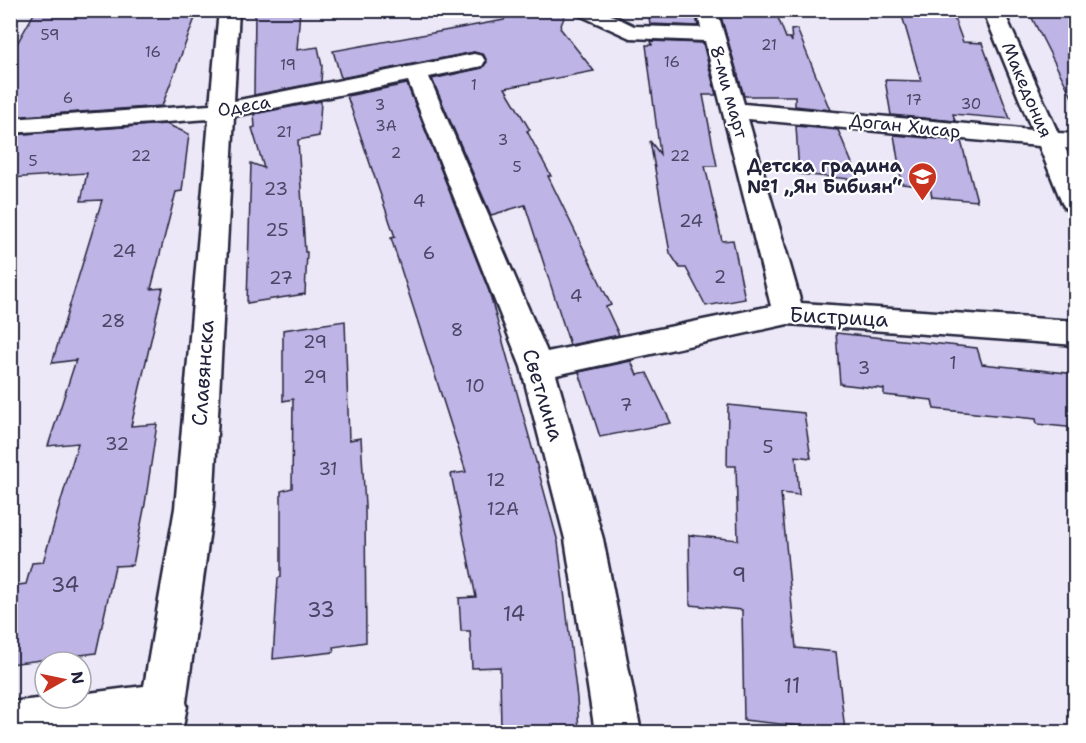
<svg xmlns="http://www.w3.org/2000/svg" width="1086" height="743" font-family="'Shantell Sans',sans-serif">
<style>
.building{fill:#beb4e5;stroke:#22223b;stroke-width:1.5}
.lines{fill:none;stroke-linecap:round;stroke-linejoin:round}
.minor-casing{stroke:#22223b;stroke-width:5}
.minor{fill:#fff;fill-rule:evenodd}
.labels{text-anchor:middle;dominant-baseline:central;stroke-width:4.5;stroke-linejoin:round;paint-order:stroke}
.far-number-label{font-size:15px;fill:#494666}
.far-street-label{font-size:18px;fill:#22223b;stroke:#fff}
.far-poi-label{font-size:18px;font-weight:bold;fill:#22223b;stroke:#fff;text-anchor:end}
.number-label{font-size:18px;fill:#494666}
.street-label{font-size:21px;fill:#22223b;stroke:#fff}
.near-number-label{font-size:21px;fill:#494666}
</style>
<rect width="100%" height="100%" fill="#ece8f7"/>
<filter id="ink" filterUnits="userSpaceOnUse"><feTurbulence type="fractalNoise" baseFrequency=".0167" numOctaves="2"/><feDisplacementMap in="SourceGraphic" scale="12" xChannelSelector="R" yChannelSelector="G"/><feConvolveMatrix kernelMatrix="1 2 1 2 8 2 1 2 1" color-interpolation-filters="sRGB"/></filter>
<g filter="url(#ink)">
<g class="building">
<polygon points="36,10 198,10 162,106 10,117 10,56"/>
<polygon points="255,10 300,10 297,50 318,47 322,66 321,82 254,95"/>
<polygon points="509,10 567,10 560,28 594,71 505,88 530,130 527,131 551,176 548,176 611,305 606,307 619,335 570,345 525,205 491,215 432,79 482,68 487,62 484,55 474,52 341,78 333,51 504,20"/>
<polygon points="648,10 695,10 698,26 650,24"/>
<polygon points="719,10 775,10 786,38 790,38 792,42 791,30 797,29 830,110 795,106 795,96 744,96"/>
<polygon points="1028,10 1076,10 1076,105"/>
<polygon points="901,12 953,15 963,42 982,43 1010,119 953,114 955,121 891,115 885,80 921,81"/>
<polygon points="651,41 703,43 716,95 703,95 717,166 705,166 722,241 733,240 745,299 706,306 686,268 680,268 670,253 650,141 660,154 646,45 652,45"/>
<polygon points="407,84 489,291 558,542 577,698 579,732 501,732 500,667 472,668 470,631 461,631 459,598 476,597 451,474 466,472 391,238 395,237 347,96"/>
<polygon points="321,101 319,136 298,140 305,252 307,252 305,294 247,303 251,163 264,168 252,128 255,127 254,114"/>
<polygon points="166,124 189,134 182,191 176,192 151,289 163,288 131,426 157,424 145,504 133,565 115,566 96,653 10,664 10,586 26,584 32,563 43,562 78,443 48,446 76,360 52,363 102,200 81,201 87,173 10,178 10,135"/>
<polygon points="796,126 838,130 859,180 799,174"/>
<polygon points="894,135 961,141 977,201 932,197 930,187 902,184"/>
<polygon points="345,321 349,440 361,438 365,506 366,642 333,647 334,652 273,659 278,578 281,577 281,491 292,488 293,399 283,401 283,330"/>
<polygon points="836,333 977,348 982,364 1076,374 1076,428 1037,424 1036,419 934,409 932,400 884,395 884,389 840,384"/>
<polygon points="631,361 637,375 647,373 671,423 600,437 579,372"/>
<polygon points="728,405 804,413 811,458 796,456 799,495 781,493 796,648 836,652 845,731 744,720 742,610 690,605 689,535 738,540 736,466 727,466"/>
</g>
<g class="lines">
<defs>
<polygon id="minor" points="219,10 239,10 234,101 474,54 482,56 485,61 482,66 429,77 547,352 771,306 705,41 630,38 577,14 574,10 601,10 634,26 701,28 697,10 717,10 744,104 1032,130 983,10 1003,10 1058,133 1076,134 1076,149 1065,148 1076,172 1076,211 1066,209 1062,203 1039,146 748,119 801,303 1076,321 1076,345 788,324 556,375 603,539 641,732 595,732 565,539 521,367 408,81 234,116 213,508 186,702 187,706 182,732 10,732 10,702 46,698 81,698 81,694 144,686 175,508 209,119 10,133 10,119 210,105"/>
</defs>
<use href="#minor" class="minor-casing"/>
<use href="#minor" class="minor"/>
</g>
</g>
<defs>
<symbol id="school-pin" viewBox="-11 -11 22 30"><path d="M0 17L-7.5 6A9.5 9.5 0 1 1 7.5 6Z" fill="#c8321e" stroke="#fff"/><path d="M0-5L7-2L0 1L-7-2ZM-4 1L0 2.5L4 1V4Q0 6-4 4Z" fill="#fff"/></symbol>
</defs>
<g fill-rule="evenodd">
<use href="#school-pin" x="906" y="160" width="33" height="45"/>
</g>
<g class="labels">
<g class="far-number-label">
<text x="50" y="35">59</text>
<text x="769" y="45">21</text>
<text x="153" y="52">16</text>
<text x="672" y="62">16</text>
<text x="288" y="65">19</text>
<text x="474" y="85">1</text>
<text x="68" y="98">6</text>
<text x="914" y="100">17</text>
<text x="971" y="104">30</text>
<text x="380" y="105">3</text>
<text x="386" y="126">3А</text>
<text x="284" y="132">21</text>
<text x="503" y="140">3</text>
<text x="396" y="153">2</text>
<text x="141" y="156">22</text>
<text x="680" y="156">22</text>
<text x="33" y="161">5</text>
<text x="517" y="167">5</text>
</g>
<g class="far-street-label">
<text transform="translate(1027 90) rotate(67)">Македония</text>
<text transform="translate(729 92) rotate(74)">8-ми март</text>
<text transform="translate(244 106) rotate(-10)">Одеса</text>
<text transform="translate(905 126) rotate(6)">Доган Хисар</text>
</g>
<g class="far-poi-label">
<text x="902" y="166">Детска градина<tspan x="902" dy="21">№1 „Ян Бибиян“</tspan></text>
</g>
<g class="number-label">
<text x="276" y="189">23</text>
<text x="419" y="201">4</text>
<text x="691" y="221">24</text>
<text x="277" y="230">25</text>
<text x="124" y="251">24</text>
<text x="429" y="253">6</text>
<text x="720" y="277">2</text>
<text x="281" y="278">27</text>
<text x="576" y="296">4</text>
<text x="113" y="321">28</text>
<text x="457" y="330">8</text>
<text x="315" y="342">29</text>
<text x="953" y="363">1</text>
<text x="864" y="368">3</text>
<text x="315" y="377">29</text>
<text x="475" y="386">10</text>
<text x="626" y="405">7</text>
<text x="117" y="444">32</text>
<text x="768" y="447">5</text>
<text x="328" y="469">31</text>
<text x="496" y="480">12</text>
<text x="503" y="509">12А</text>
</g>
<g class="street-label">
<text transform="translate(839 317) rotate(3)">Бистрица</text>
<text transform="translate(203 373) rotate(-86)">Славянска</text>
<text transform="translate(543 395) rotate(73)">Светлина</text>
</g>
<g class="near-number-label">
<text x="739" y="575">9</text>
<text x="65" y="585">34</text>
<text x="321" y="610">33</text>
<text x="514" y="614">14</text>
<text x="792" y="686">11</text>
</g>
</g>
<rect width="1086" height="743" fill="none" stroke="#fff" stroke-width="36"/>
<rect x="18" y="18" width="1050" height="707" fill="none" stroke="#22223b" stroke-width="2" filter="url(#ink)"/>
<g transform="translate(63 680) rotate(81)"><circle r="28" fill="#ffffff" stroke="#a7a7b1" stroke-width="1.5"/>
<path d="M0-4.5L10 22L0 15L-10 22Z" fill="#c8321e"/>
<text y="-9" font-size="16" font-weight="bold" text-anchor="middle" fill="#22223b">N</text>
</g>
</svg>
